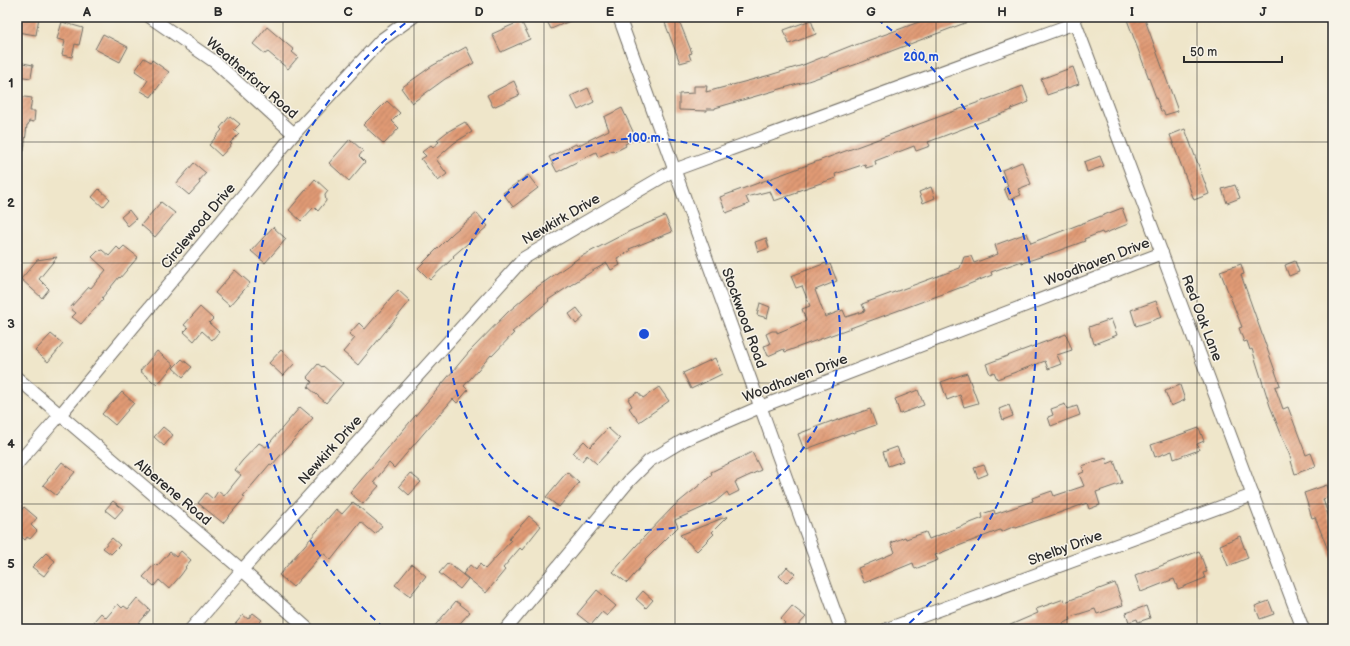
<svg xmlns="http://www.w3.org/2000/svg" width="1350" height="646" font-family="'Balsamiq Sans',sans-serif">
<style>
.building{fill:url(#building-hatch)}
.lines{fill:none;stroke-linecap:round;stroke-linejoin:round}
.minor-casing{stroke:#706c63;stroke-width:14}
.minor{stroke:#fff;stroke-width:12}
.grid{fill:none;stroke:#2b2b2b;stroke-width:1;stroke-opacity:0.55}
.ring{fill:none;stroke:#1d4ed8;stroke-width:2;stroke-dasharray:7 5}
.labels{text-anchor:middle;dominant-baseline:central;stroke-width:3;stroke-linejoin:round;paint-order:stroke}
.street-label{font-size:14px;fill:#2b2b2b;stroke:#f7f3e8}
.centre{fill:#1d4ed8;stroke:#f7f3e8;stroke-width:2}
.ring-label{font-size:12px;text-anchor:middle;font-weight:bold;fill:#1d4ed8;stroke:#f7f3e8;stroke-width:3;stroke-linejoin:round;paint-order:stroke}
.neatline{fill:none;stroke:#2b2b2b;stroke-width:1.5}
.grid-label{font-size:13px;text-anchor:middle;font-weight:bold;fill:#2b2b2b}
</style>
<defs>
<pattern id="building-hatch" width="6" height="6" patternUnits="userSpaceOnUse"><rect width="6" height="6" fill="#e09a75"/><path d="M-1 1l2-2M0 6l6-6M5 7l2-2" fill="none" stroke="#b67e60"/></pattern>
</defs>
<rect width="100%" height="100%" fill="#f7f3e8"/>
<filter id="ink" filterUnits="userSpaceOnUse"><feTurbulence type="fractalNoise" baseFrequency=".025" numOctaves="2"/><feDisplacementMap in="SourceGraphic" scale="8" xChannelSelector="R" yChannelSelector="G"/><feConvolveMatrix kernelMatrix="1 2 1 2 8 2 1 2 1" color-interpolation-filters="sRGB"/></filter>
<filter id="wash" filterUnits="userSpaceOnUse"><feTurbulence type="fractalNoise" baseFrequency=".012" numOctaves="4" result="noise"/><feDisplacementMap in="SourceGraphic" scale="16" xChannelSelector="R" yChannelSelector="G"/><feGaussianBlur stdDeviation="0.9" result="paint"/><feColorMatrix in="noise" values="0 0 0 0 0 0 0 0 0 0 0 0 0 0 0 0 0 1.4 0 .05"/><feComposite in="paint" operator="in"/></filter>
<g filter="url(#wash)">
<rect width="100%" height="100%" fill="#efe6ca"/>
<g id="blocks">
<g class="building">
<polygon points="17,17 39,17 36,35 17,32"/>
<polygon points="545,17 579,17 551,29"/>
<polygon points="932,17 978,17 978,18 860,63 808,81 715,108 715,109 707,109 707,111 679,110 679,94 694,93 694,86 707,86 706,92 770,75 803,65 853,45 853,46 900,29"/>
<polygon points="1126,17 1144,17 1178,111 1165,115 1163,111 1161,111"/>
<polygon points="678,18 692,53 689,54 691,60 680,63 665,23"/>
<polygon points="811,20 816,34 789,44 784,30"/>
<polygon points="521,21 530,39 501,52 492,34"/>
<polygon points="62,22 83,28 79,45 75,44 72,57 62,55 65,41 57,39"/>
<polygon points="267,27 294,50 292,52 298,57 288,69 268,52 265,54 253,44"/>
<polygon points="103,34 128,47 120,62 95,49"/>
<polygon points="466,47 474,63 445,79 412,103 401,88 432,66"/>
<polygon points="144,58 151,62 152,60 169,72 151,97 141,91 148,80 135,71"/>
<polygon points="18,62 33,65 31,78 17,76"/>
<polygon points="1073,67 1079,84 1047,95 1041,79"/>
<polygon points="514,81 520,95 493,107 487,95"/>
<polygon points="1023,86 1029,102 1011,109 1012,110 928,142 930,146 916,151 914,146 875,161 876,165 866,168 865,164 835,174 836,178 797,191 797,193 774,201 770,191 746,197 749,204 726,213 720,197"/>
<polygon points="588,88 594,102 578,110 571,96"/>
<polygon points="17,96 32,98 30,111 35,111 34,122 29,121 28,125 27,125 24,151 17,150"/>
<polygon points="387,101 400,113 392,121 399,128 384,144 363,125"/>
<polygon points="622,108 636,138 625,144 626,146 614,152 613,150 598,157 596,152 557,172 549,157 576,144 577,146 609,130 604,117"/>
<polygon points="230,116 240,124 234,130 239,134 230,143 232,144 221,156 209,145 222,130 220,128"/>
<polygon points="465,122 472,132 454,143 436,159 447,174 438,181 421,159 426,156 422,152 431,145 433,147 439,142 437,140 447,132"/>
<polygon points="1185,129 1209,194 1194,200 1170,135"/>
<polygon points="350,139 363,151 359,156 365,162 349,181 329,163"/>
<polygon points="1100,156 1104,166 1087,172 1084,162"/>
<polygon points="1022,162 1031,184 1018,189 1021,195 1009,200 1004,188 1008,186 1002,170"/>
<polygon points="194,163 206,173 199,181 200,183 189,195 176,184"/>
<polygon points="528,175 538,188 513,207 503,193"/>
<polygon points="315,179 328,191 325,195 326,201 318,211 314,207 301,221 289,210"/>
<polygon points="1235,185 1240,198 1227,203 1222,189"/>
<polygon points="931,187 935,198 923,203 919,192"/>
<polygon points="99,189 110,199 103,207 92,197"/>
<polygon points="161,202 175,213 155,237 141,225"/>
<polygon points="1122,208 1128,224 1103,234 1102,232 1084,239 1085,241 1052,253 1022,263 1022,261 991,272 992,275 962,287 815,341 785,352 784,349 768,356 764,346 770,344 766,334 772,331 777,331 777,333 806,321 802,309 810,306 802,286 796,288 791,276 826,263 827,266 830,264 837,281 815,290 825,317 843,310 846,317 865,311 862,304 960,268 964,257 971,256 974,263 998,254 995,245 1027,233 1031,243"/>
<polygon points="129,210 136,219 128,226 121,217"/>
<polygon points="477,213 488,226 453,256 454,257 430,280 418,268 453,233"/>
<polygon points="665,216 672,232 629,249 630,251 617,258 620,265 611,270 607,263 594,270 548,300 549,301 512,332 514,333 492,356 491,355 464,386 468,390 457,403 453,399 394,468 389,463 374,482 379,486 363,504 350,493 469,352 508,312 537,287 580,257 630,231"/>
<polygon points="273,227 286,239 265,263 251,251"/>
<polygon points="766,238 769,248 758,252 755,242"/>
<polygon points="124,246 138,257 120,278 119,277 102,298 103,299 81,324 72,317 76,313 70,308 89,287 91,288 106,270 92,257 98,251 102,250 109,256 117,247 120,250"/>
<polygon points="57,257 39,279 49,289 42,298 21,279 37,260"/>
<polygon points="1295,261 1299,272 1289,276 1285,265"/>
<polygon points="1241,264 1244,274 1241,275 1280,385 1275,387 1283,409 1288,407 1306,455 1311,453 1316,466 1295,474 1291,461 1292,461 1270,406 1252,349 1250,350 1247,341 1244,342 1239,328 1242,327 1220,271"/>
<polygon points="235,270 250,283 230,306 215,293"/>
<polygon points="398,290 410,301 358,365 343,352 355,338 349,334 359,323 365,329"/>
<polygon points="1156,301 1162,317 1136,326 1131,310"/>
<polygon points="760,303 770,307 767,318 757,315"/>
<polygon points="200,307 213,319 209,323 219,332 212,340 202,331 194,341 184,332 188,328 184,325"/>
<polygon points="577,308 584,317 576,324 569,314"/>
<polygon points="1111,319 1117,335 1094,344 1092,337 1091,337 1089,327"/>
<polygon points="51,334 63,344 48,362 35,351"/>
<polygon points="1066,334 1072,350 1057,355 1061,364 1048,369 1045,361 997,379 994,372 990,374 986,364"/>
<polygon points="281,350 295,363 283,376 269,363"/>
<polygon points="157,351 174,365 157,385 140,371"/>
<polygon points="715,358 722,374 691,389 683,373"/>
<polygon points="182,359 192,367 183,377 173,368"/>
<polygon points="318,364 322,367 323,366 343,383 326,403 308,387 312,382 307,377"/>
<polygon points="967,373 978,403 964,407 960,395 947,400 941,382"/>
<polygon points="1180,385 1185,400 1171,406 1165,391"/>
<polygon points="659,387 669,401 639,422 629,408 632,406 628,399 638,392 643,398"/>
<polygon points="918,390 924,405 900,414 895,399"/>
<polygon points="122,392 134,403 115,425 102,414"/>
<polygon points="1065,404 1067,409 1077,406 1080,415 1051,426 1048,417 1053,415 1051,409"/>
<polygon points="1009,405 1013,416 1003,420 999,409"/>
<polygon points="300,407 313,418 272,465 270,464 243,496 245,497 223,523 198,503 206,493 213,499 218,491 224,496 241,475 235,470 242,461 259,443 266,447"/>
<polygon points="870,409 876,425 853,433 852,432 804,450 798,434 832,421 832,422"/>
<polygon points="163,427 173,435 164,446 154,437"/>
<polygon points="608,428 620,439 597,464 587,455 582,461 573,453 584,441 590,447"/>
<polygon points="1199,428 1204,441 1197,444 1199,450 1174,459 1172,451 1155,457 1151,445"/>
<polygon points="897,447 903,461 888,466 883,452"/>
<polygon points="752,452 761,470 735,482 739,491 729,496 727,492 715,502 675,520 678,527 645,560 646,561 627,583 613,572 644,537 674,506 712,475 711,472"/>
<polygon points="1106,458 1107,464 1114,461 1122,483 1096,492 1100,505 1089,509 1087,503 1016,528 1015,526 1001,532 1000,530 935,555 938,560 915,569 913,563 864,583 858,568 894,553 895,552 891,543 905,537 906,539 926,532 929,539 983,518 982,514 994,510 995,514 1033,501 1032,498 1052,491 1054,496 1084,486 1079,474 1084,472 1082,466"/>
<polygon points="62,462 75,472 56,495 43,485"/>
<polygon points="984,465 988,474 978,478 974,468"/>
<polygon points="567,472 579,483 559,507 546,497"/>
<polygon points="410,473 421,482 409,495 399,486"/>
<polygon points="1327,485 1330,495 1327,496 1327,498 1323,499 1333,530 1332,560 1315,517 1312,518 1304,493"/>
<polygon points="113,501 123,509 115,518 105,510"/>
<polygon points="353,502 382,526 375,534 361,522 331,560 323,553 293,587 279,575 336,509 342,514"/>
<polygon points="24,507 37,518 31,525 37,531 30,539 27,537 25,540 17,533 17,515"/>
<polygon points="529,516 541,526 522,550 520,548 503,568 505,570 486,593 463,574 470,565 476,570 480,564 485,569 511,541 509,539"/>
<polygon points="728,516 712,532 714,534 697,551 680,535"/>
<polygon points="1240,536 1248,558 1228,566 1220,545"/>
<polygon points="112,538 120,545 111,554 103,548"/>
<polygon points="181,551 191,560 185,567 186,568 181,575 169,589 159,580 154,586 143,577 155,564 157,566 170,552 176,557"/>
<polygon points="1199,551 1207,572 1203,573 1205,578 1178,589 1174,579 1141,592 1135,576"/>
<polygon points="46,553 55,561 44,576 32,567"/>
<polygon points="448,563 468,579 460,589 439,573"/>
<polygon points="412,564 426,576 410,596 395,585"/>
<polygon points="787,567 795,574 786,583 779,576"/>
<polygon points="1115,583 1123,605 1097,614 1095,609 1070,617 1071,620 1063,623 1065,629 1001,629 1038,613 1036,609 1064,599 1065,602"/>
<polygon points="597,590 616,606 607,616 602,612 591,625 577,614"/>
<polygon points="643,591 653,600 646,608 636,599"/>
<polygon points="137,598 150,610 134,629 97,629 99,626 94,621 101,613 106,618 118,604 122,608 124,606 128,609"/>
<polygon points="456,601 470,612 455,629 432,629"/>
<polygon points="1269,601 1274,614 1260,619 1255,606"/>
<polygon points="792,606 806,617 795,629 780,629 785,623 781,619"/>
<polygon points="1146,606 1150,618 1138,622 1137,619 1129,622 1126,613"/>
<polygon points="253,613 262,620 256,626 260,629 231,629 243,615 248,619"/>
</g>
</g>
</g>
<g filter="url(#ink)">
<use href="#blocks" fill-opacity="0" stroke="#706c63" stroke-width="1"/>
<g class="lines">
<defs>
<g id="minor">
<polyline points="150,17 215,62 294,134"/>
<polyline points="619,17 841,629"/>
<polyline points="1073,17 1303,629"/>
<polyline points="17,378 242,570 308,629"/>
<polyline points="17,464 60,415 294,134 381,40 413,17"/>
<polyline points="191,629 242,570 524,258 674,170 1075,23"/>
<polyline points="506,629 629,481 649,461 684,440 760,407 1162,253"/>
<polyline points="887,629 1253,495"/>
</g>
</defs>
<use href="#minor" class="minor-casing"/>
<use href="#minor" class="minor"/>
</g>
</g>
<path class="grid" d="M153,17V629M283,17V629M414,17V629M544,17V629M675,17V629M806,17V629M936,17V629M1067,17V629M1197,17V629M17,142H1333M17,263H1333M17,383H1333M17,504H1333"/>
<g class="ring">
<circle cx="644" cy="334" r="196"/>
<path d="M384 628A392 392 0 0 1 411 19M877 19A392 392 0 0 1 904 628"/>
</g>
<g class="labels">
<g class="street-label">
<text transform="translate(252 78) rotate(41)">Weatherford Road</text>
<text transform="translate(561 219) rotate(-30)">Newkirk Drive</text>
<text transform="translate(198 226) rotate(-50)">Circlewood Drive</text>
<text transform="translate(1097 262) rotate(-21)">Woodhaven Drive</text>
<text transform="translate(744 318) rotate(70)">Stockwood Road</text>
<text transform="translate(1202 318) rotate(69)">Red Oak Lane</text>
<text transform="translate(795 378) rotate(-21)">Woodhaven Drive</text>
<text transform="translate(330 450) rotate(-48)">Newkirk Drive</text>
<text transform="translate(173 492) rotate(40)">Alberene Road</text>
<text transform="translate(1065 548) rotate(-20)">Shelby Drive</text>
</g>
</g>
<circle cx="644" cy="334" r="6" class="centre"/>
<g class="ring-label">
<text x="921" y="61">200 m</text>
<text x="644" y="142">100 m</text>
</g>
<rect width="1350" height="646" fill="none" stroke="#f7f3e8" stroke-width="44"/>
<path d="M1184 56v6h98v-6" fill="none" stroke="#2b2b2b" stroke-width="2"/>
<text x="1190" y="56" font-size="12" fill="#2b2b2b" stroke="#f7f3e8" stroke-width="3" paint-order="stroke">50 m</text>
<rect x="22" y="22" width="1306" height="602" class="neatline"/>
<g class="grid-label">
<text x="87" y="16">A</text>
<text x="218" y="16">B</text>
<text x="348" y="16">C</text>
<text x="479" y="16">D</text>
<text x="610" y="16">E</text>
<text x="740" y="16">F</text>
<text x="871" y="16">G</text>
<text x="1002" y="16">H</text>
<text x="1132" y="16">I</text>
<text x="1263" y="16">J</text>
<text x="11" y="87">1</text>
<text x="11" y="207">2</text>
<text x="11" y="328">3</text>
<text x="11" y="448">4</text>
<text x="11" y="568">5</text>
</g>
</svg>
